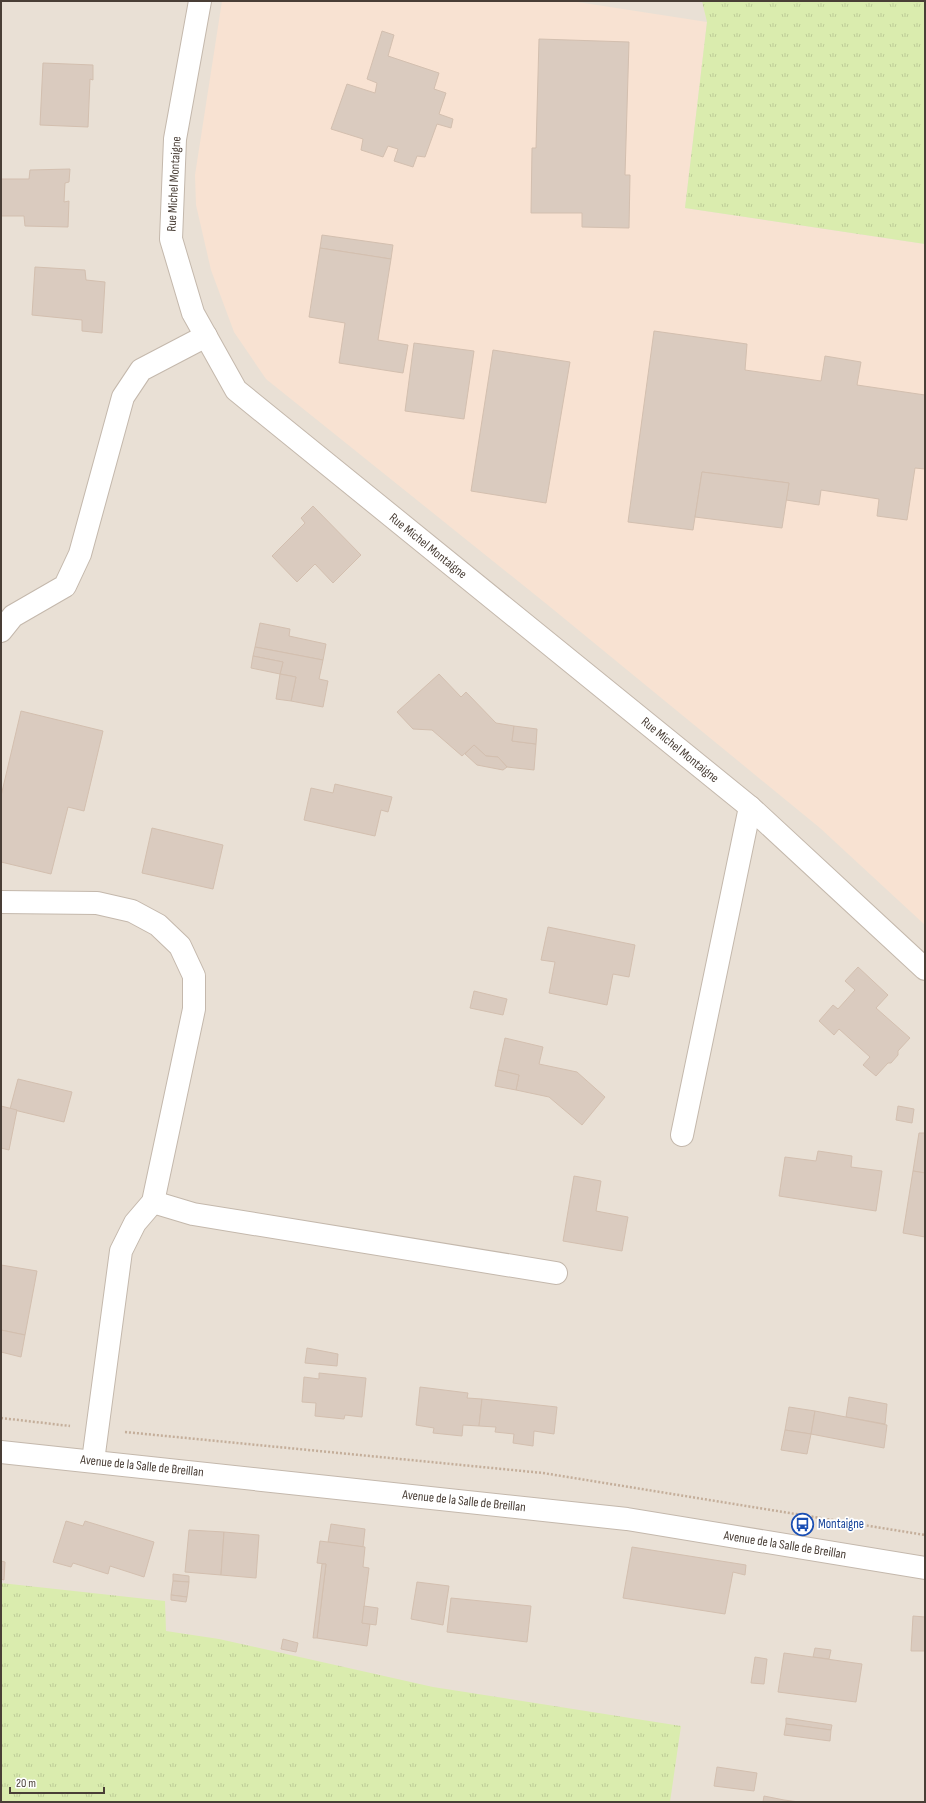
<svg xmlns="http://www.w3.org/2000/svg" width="926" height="1803" font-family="'Sofia Sans Condensed',sans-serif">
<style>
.residential{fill:#e9e0d5}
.commercial{fill:#f8e2d2}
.park{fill:url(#park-tufts)}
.building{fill:#dacbbf;stroke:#d3bfaf}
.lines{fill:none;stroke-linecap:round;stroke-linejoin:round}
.minor-casing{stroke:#c4b8ac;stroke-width:24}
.tertiary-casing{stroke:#c4b8ac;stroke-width:24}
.path{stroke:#c4ae9a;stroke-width:2.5;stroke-dasharray:2 2;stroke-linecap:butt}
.minor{stroke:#fff;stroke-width:22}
.tertiary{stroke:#fff;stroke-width:22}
.labels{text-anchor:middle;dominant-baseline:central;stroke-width:3.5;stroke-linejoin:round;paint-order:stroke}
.street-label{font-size:13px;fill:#493e36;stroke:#fff}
.transit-label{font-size:13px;fill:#164399;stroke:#fff;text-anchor:start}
</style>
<defs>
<pattern id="park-tufts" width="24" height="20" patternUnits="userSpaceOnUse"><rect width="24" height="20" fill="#daecae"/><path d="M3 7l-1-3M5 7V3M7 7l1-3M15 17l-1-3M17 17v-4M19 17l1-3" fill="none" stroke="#bdcb96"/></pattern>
</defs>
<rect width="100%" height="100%" fill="#f5efe8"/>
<rect class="residential" x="1" y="1" width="924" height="1801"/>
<polygon class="commercial" points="222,1 571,1 707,22 685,208 925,244 925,925 820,828 549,606 266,379 234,332 211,270 196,205 195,175"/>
<g class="park">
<polygon points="702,1 925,1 925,244 685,208 707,22"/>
<polygon points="1,1583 165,1601 166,1631 219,1639 433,1687 681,1726 670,1802 1,1802"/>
</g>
<g class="building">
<polygon points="382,31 394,35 388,56 439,73 434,89 446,93 439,114 453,119 451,128 437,124 425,157 417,156 413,167 394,161 398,149 388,146 383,157 361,150 363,139 331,129 347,84 375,93 377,83 367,79"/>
<polygon points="539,39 629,42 625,175 630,175 629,228 582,227 582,213 531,213 532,148 536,148"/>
<polygon points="43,63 93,65 93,80 90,79 88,127 40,125"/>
<polygon points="70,169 69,182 65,183 64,202 69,201 68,227 25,226 24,216 1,216 1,179 29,179 30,170"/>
<polygon points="322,235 393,245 391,259 320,248"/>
<polygon points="320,248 391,259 378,340 408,345 403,373 339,363 345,323 309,317"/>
<polygon points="35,267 85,270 86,280 105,282 102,333 82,331 82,320 32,315"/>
<polygon points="654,331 747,344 745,370 821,381 825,356 861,362 857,385 925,395 925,469 915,468 907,520 877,516 879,499 821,490 819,505 786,500 789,483 702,472 693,530 628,522"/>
<polygon points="414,343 474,351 464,419 405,411"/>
<polygon points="493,350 570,362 546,503 471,491"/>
<polygon points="702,472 789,483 782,528 695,517"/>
<polygon points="313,506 361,555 333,583 315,564 297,582 272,556 305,523 301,518"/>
<polygon points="260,623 290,629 289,636 326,644 323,660 255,647"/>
<polygon points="255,647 323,660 319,679 328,681 323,707 291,701 296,677 280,674 283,662 253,656"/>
<polygon points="253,656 283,662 280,674 251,668"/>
<polygon points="280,674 296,677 291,701 276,699"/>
<polygon points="439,674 461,697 466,692 496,723 514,726 512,741 536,744 534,770 507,767 498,757 486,756 474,745 462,756 432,730 413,729 397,712"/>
<polygon points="21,711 103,731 84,811 68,807 51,874 1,862 1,796"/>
<polygon points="514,726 537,729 536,744 512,741"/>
<polygon points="474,745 486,756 498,757 507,767 503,770 477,765 465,754"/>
<polygon points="335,784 392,797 388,812 381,810 375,836 304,820 311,788 333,793"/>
<polygon points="152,828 223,845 213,889 142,873"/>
<polygon points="548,927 635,945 629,977 613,974 607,1005 549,993 555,962 541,960"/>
<polygon points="858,967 888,995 876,1008 910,1038 898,1051 898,1055 891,1063 888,1063 876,1076 863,1065 870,1057 839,1029 834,1035 819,1021 833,1005 838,1009 855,990 845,981"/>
<polygon points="474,991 507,999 503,1015 470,1008"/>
<polygon points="505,1038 543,1047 539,1064 577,1072 605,1097 582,1125 549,1097 516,1090 519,1075 498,1070"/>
<polygon points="498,1070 519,1075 516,1090 495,1086"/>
<polygon points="18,1079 72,1092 64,1122 10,1109"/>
<polygon points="1,1106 17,1110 9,1150 1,1148"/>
<polygon points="898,1106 914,1109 912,1123 896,1120"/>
<polygon points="919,1133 925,1133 925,1173 913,1171"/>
<polygon points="818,1151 852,1156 851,1167 882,1171 876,1211 779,1196 785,1157 816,1161"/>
<polygon points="913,1171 925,1173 925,1237 903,1233"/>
<polygon points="574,1176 601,1181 596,1211 628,1217 622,1251 563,1241"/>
<polygon points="1,1265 37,1271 25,1335 1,1330"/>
<polygon points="1,1330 25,1335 21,1357 1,1352"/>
<polygon points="307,1348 338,1354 337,1366 305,1363"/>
<polygon points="319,1373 366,1378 362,1417 345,1415 344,1419 315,1416 316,1403 302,1402 304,1377 319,1379"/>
<polygon points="420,1387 468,1393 467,1398 482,1399 479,1426 463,1425 462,1436 433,1433 434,1428 416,1425"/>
<polygon points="849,1397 887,1404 885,1424 846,1417"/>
<polygon points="482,1399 557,1407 554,1434 534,1431 533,1446 513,1443 514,1434 495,1432 496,1427 479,1426"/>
<polygon points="789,1407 815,1411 811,1434 785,1430"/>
<polygon points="815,1411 887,1425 884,1448 811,1434"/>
<polygon points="785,1430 811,1434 807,1454 781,1450"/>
<polygon points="66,1521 83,1526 85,1521 154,1542 144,1577 110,1566 108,1574 73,1563 71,1567 53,1562"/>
<polygon points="331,1524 365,1529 363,1547 328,1542"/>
<polygon points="189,1530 224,1532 221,1575 185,1572"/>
<polygon points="224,1532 259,1535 256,1578 221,1575"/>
<polygon points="320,1541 365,1547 363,1567 369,1568 362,1623 370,1624 367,1646 317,1638 326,1564 317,1563"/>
<polygon points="632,1547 746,1565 745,1575 733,1572 725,1614 623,1598"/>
<polygon points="1,1561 5,1562 4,1580 1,1579"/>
<polygon points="322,1564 326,1564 317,1638 313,1638"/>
<polygon points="173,1574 189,1576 189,1582 173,1581"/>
<polygon points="173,1581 189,1582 187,1597 171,1595"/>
<polygon points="417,1582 449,1586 443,1625 411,1619"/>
<polygon points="171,1595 187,1597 186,1602 171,1600"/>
<polygon points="451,1598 531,1606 527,1642 447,1632"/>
<polygon points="364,1606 378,1608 376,1625 362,1623"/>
<polygon points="913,1616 925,1617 925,1651 911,1651"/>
<polygon points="283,1639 298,1643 296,1652 281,1649"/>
<polygon points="815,1648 831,1650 829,1659 813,1657"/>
<polygon points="784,1653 862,1664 856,1702 778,1692"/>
<polygon points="755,1657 767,1659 764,1684 751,1683"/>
<polygon points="786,1718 832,1725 831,1730 786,1724"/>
<polygon points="786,1724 831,1730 830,1741 784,1735"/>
<polygon points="717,1767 757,1773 754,1791 714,1786"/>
<polygon points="764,1796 784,1800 799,1802 763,1802"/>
</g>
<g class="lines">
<defs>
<g id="minor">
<polyline points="1,631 13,616 65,586 80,554 123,397 141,370 206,336"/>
<polyline points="1,902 97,903 132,911 158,925 180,946 194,976 194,1009 153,1202 135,1223 121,1251 93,1461"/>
<polyline points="682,1135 750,807"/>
<polyline points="153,1202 193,1214 556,1273"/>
</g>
<g id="tertiary">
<polyline points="200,1 175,139 171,239 193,313 236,390 750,807 925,969"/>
<polyline points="1,1452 627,1519 925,1568"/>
</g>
</defs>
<use href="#minor" class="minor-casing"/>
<use href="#tertiary" class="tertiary-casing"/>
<g class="path">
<polyline points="1,1418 70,1426"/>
<polyline points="125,1432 543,1473 925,1535"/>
</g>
<use href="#minor" class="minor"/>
<use href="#tertiary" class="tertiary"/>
</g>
<defs>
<symbol id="bus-ring" viewBox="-11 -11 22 22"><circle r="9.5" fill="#fff" stroke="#1a4fb4" stroke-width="1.5"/><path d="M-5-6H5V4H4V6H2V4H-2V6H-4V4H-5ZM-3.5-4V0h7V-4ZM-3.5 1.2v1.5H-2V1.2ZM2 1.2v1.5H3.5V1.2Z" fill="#1a4fb4"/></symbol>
</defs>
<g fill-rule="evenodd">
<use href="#bus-ring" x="790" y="1512" width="25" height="25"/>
</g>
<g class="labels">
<g class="street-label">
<text transform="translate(174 184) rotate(-87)">Rue Michel Montaigne</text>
<text transform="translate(428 546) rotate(39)">Rue Michel Montaigne</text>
<text transform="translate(680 750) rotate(39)">Rue Michel Montaigne</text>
<text transform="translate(142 1466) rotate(6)">Avenue de la Salle de Breillan</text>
<text transform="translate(464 1501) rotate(6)">Avenue de la Salle de Breillan</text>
<text transform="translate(785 1545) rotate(9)">Avenue de la Salle de Breillan</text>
</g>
<g class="transit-label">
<text x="818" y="1524">Montaigne</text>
</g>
</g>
<rect width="926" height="1803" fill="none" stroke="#493e36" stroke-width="4"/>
<path d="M10 1787v6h94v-6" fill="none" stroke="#493e36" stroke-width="2"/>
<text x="16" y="1787" font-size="12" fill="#493e36" stroke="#ffffff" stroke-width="3" paint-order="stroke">20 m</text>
</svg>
